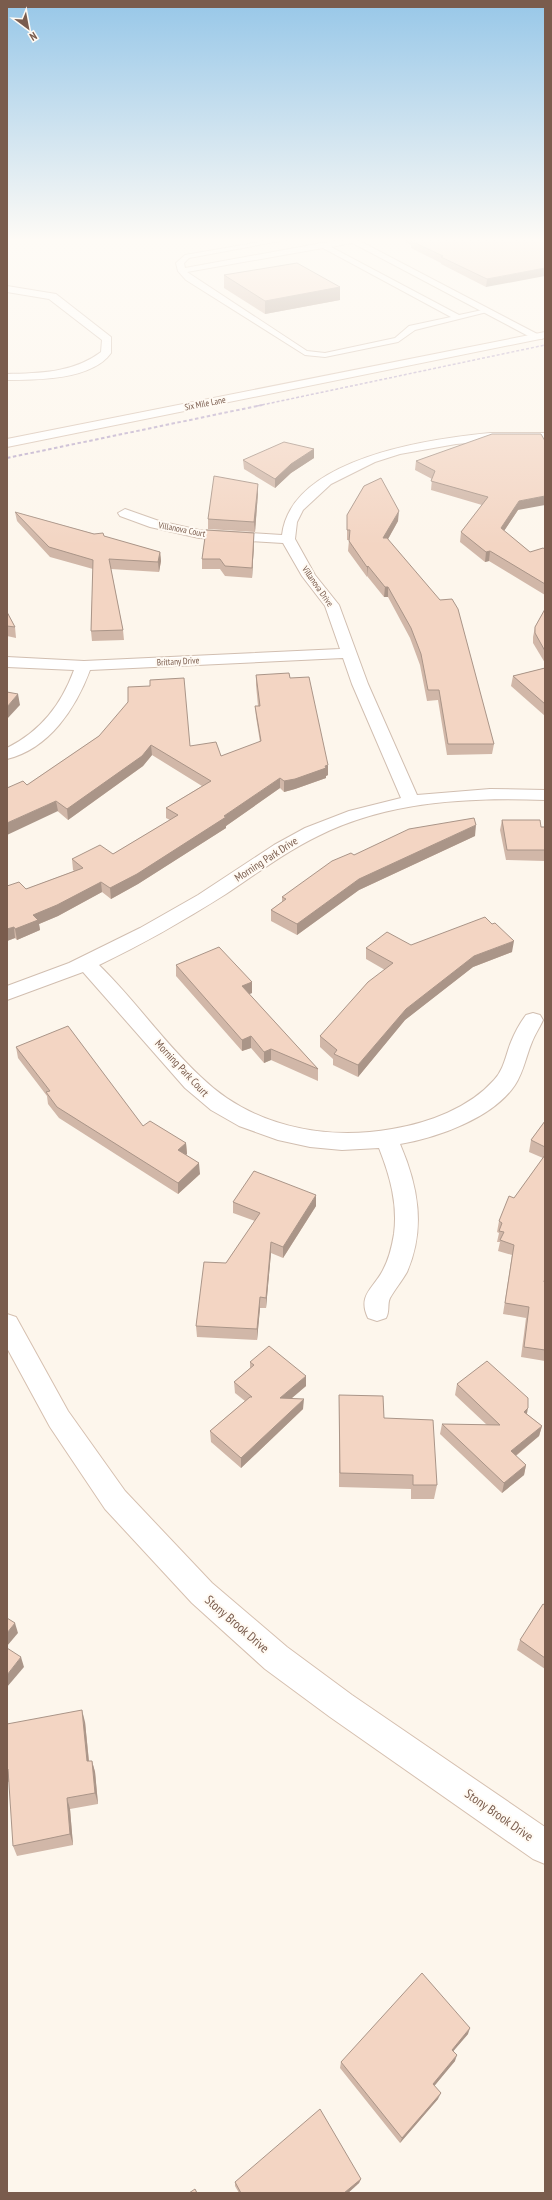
<svg xmlns="http://www.w3.org/2000/svg" width="552" height="2200" font-family="'PT Sans Narrow',sans-serif">
<style>
.lines{fill:none;stroke-linecap:round;stroke-linejoin:round}
.lane-casing{stroke:#d1beb0;stroke-width:2}
.street-casing{stroke:#d1beb0;stroke-width:2}
.secondary-casing{stroke:#d6c0b0;stroke-width:2}
.lane{fill:#fff;fill-rule:evenodd}
.street{fill:#fff;fill-rule:evenodd}
.secondary{fill:#fff;fill-rule:evenodd}
.rail-far1{stroke:#b9a8c9;stroke-width:1.5;stroke-dasharray:3 2;stroke-linecap:butt}
.rail{stroke:#b9a8c9;stroke-width:2;stroke-dasharray:3.5 2.5;stroke-linecap:butt}
.wall{fill:#d1b7a8}
.shaded-wall{fill:#aa9588}
.building{fill:#f3d5c3;stroke:#aa9588}
.labels{text-anchor:middle;dominant-baseline:central;stroke-width:4;stroke-linejoin:round;paint-order:stroke}
.far-street-label{font-size:9px;fill:#7a5c4d;stroke:#fffaf3}
.street-label{font-size:11px;fill:#7a5c4d;stroke:#fffaf3}
.near-street-label{font-size:13px;fill:#7a5c4d;stroke:#fffaf3}
</style>
<rect width="100%" height="100%" fill="#fdf6ec"/>
<g class="lines">
<defs>
<path id="lane" d="M283,238H296L189,258L184,263L185,268L322,243L354,239L356,240V242L331,247L459,315L487,309L491,311L415,330L398,342L325,357L305,355L186,280L178,271L176,263L185,255ZM323,248L451,317L409,326L395,338L325,353L307,351L187,272Z"/>
<g id="street">
<polygon points="343,238 354,238 543,337 542,339 534,339"/>
<path d="M7,286L56,294L111,337V353C92,380 37,380 7,380V374C40,373 73,373 101,352L102,340L49,299L7,292Z"/>
<path d="M490,433H545V441H490L456,444L400,454L375,462L331,484L303,510L297,522L295,539L315,575L339,605L368,684L417,795L490,789L545,790V800C468,797 388,801 318,836C285,852 256,874 226,894C185,920 143,944 99,965C135,1000 164,1043 201,1077C251,1126 324,1141 392,1129C429,1123 469,1108 494,1080C504,1070 506,1054 511,1042C515,1032 520,1023 526,1015L533,1013L540,1015L543,1020C540,1027 535,1034 532,1042C526,1056 524,1071 515,1085C493,1118 437,1138 400,1144C418,1186 426,1228 407,1272C402,1281 395,1289 390,1298C387,1304 390,1311 386,1318L377,1321L368,1318C357,1295 374,1288 383,1270C389,1259 392,1246 394,1234C398,1204 390,1176 379,1148L342,1150L310,1147L278,1140L239,1126L211,1110L185,1088L83,972L7,1000V986L69,963L140,928L198,895L274,845L305,828L349,811L401,798L352,684L343,658L90,670C76,708 49,749 7,759V748C41,731 61,705 74,670L7,667V657L84,661L340,649L325,606L302,576L283,543L199,538L150,527L120,516L118,513L125,509L159,521L199,530L282,535C291,458 429,439 490,433Z"/>
</g>
<g id="secondary">
<polygon points="545,332 545,338 7,447 7,439"/>
<polygon points="7,1314 16,1317 68,1411 125,1491 212,1583 287,1647 352,1695 545,1827 545,1864 533,1859 330,1717 265,1669 192,1603 105,1509 50,1427 7,1348"/>
</g>
</defs>
<use href="#lane" class="lane-casing"/>
<use href="#street" class="street-casing"/>
<use href="#secondary" class="secondary-casing"/>
<use href="#lane" class="lane"/>
<use href="#street" class="street"/>
<use href="#secondary" class="secondary"/>
<polyline class="rail-far1" points="257,406 545,345"/>
<polyline class="rail" points="7,458 262,405"/>
</g>
<g class="wall">
<polygon points="398,238 545,238 486,287 441,264 441,263 411,248 411,245"/>
<polygon points="224,275 340,287 340,300 265,314 224,288"/>
<polygon points="314,449 314,458 291,473 275,488 244,469 243,460"/>
<polygon points="416,461 518,510 504,531 530,552 545,549 545,595 489,561 485,562 460,542 461,532 482,505 431,490 432,479 415,470"/>
<polygon points="258,484 258,493 255,532 208,529 208,519"/>
<polygon points="15,512 160,552 161,561 159,572 111,569 123,630 124,640 92,641 91,631 93,569 50,557 17,521"/>
<polygon points="347,515 398,521 388,539 494,744 492,754 447,755 438,700 427,701 420,665 410,638 388,597 384,597 367,576 367,577 348,551 349,540 347,540"/>
<polygon points="254,533 254,543 252,578 225,576 220,569 202,569 202,559"/>
<polygon points="545,609 545,663 533,643 533,637 535,627"/>
<polygon points="7,612 15,627 16,638 7,636"/>
<polygon points="545,668 545,716 511,686 513,676"/>
<polygon points="256,675 290,678 328,775 326,776 326,778 295,789 284,792 280,788 226,826 226,828 138,884 111,899 102,892 58,916 39,924 40,930 17,940 15,938 7,941 26,889 74,871 73,870 72,859 113,854 170,820 166,818 166,808 202,786 152,755 143,766 68,820 27,785 99,736 190,746 221,756 260,742 256,717 255,706 258,706 256,685"/>
<polygon points="502,820 541,827 545,827 545,861 506,860 500,830"/>
<polygon points="475,836 359,890 297,935 271,921 271,910 282,902 282,897 354,855"/>
<polygon points="411,945 512,952 473,967 405,1020 358,1077 333,1065 333,1059 320,1047 320,1036 385,970 366,959 366,948"/>
<polygon points="176,965 252,982 252,993 249,994 318,1069 318,1081 271,1060 264,1063 251,1048 242,1051 176,976"/>
<polygon points="16,1047 143,1126 186,1143 187,1154 186,1155 200,1174 178,1194 59,1118 48,1104 47,1096 18,1058"/>
<polygon points="545,1121 545,1361 521,1357 526,1318 503,1314 512,1255 498,1251 500,1242 497,1242 499,1233 497,1232 499,1221 514,1198 543,1158 529,1152 531,1140"/>
<polygon points="233,1202 316,1206 283,1258 271,1253 266,1308 260,1308 257,1340 197,1337 196,1326 226,1263 255,1221 233,1213"/>
<polygon points="250,1362 306,1386 292,1398 303,1409 241,1468 211,1442 210,1431 245,1401 235,1393 234,1382 250,1368"/>
<polygon points="457,1384 527,1414 542,1426 539,1436 516,1456 526,1465 524,1475 502,1493 440,1434 442,1424 487,1425 455,1395"/>
<polygon points="339,1395 384,1418 437,1485 434,1499 411,1499 411,1489 339,1487"/>
<polygon points="545,1605 545,1669 517,1650 520,1640"/>
<polygon points="85,1722 89,1761 92,1761 95,1772 98,1804 70,1809 73,1845 17,1856 13,1846"/>
<polygon points="468,2034 453,2051 455,2061 434,2086 438,2099 400,2143 340,2068 341,2062"/>
<polygon points="361,2179 359,2183 348,2193 239,2193 235,2186 235,2182"/>
</g>
<g class="shaded-wall">
<polygon points="545,268 545,276 486,287 487,279"/>
<polygon points="340,287 340,300 265,314 265,301"/>
<polygon points="314,449 314,458 291,473 275,488 275,479 291,464"/>
<polygon points="258,484 258,493 255,532 254,522"/>
<polygon points="545,496 545,505 518,510 500,537 501,528 519,501"/>
<polygon points="399,511 398,521 383,548 383,538"/>
<polygon points="254,533 254,543 252,578 252,568"/>
<polygon points="490,551 489,561 485,562 486,552"/>
<polygon points="160,552 161,561 159,572 158,562"/>
<polygon points="368,566 367,576 367,577 367,567"/>
<polygon points="385,587 388,587 388,597 384,597"/>
<polygon points="18,694 20,705 7,719 7,707"/>
<polygon points="151,745 152,755 143,766 68,820 67,809"/>
<polygon points="328,765 328,775 326,776 326,778 295,789 284,792 284,781"/>
<polygon points="280,778 280,788 226,826 226,828 138,884 111,899 110,888 224,816"/>
<polygon points="56,801 58,811 7,835 7,823"/>
<polygon points="476,825 475,836 359,890 297,935 297,924 359,879"/>
<polygon points="101,882 102,892 58,916 39,924 40,930 17,940 15,929 33,915"/>
<polygon points="14,927 15,938 7,941 7,929"/>
<polygon points="514,941 512,952 473,967 405,1020 358,1077 358,1065 406,1009 474,956"/>
<polygon points="252,982 252,993 242,997 242,986"/>
<polygon points="251,1036 251,1048 242,1051 242,1040"/>
<polygon points="271,1049 271,1060 264,1063 264,1052"/>
<polygon points="186,1143 187,1154 179,1161 178,1150"/>
<polygon points="199,1163 200,1174 178,1194 178,1183"/>
<polygon points="316,1195 316,1206 283,1258 283,1247"/>
<polygon points="271,1242 271,1253 266,1308 266,1298"/>
<polygon points="260,1297 260,1308 257,1340 257,1329"/>
<polygon points="306,1376 306,1386 280,1408 280,1398"/>
<polygon points="304,1399 303,1409 241,1468 241,1458"/>
<polygon points="528,1408 526,1419 524,1412"/>
<polygon points="542,1426 539,1436 509,1461 511,1451"/>
<polygon points="526,1465 524,1475 502,1493 504,1483"/>
<polygon points="15,1623 18,1633 7,1646 7,1633"/>
<polygon points="21,1657 24,1667 7,1687 7,1675"/>
<polygon points="82,1710 85,1722 90,1773 87,1761"/>
<polygon points="92,1761 95,1772 98,1804 95,1793"/>
<polygon points="7,1769 8,1769 12,1781 7,1782"/>
<polygon points="67,1798 70,1809 73,1845 70,1834"/>
<polygon points="470,2028 468,2034 450,2055 452,2050"/>
<polygon points="457,2055 455,2061 431,2090 433,2084"/>
<polygon points="441,2093 438,2099 400,2143 402,2138"/>
<polygon points="361,2179 359,2183 348,2193 344,2193"/>
</g>
<g class="building">
<polygon points="412,238 545,238 545,268 487,279 441,257 443,256 411,241 416,240"/>
<polygon points="297,263 340,287 265,301 224,275"/>
<polygon points="492,434 541,434 545,441 545,496 519,501 501,528 530,552 543,548 545,549 545,584 490,551 486,552 461,532 488,497 431,481 435,471 416,461"/>
<polygon points="284,442 314,449 291,464 275,479 243,460"/>
<polygon points="214,476 258,484 254,522 208,519"/>
<polygon points="381,478 399,511 383,538 387,538 440,600 452,599 458,609 494,744 448,744 439,690 428,690 421,654 411,628 388,587 385,587 368,566 367,567 349,541 350,530 347,530 347,515 364,486"/>
<polygon points="15,512 94,534 103,533 104,536 160,552 158,562 109,559 123,630 91,631 93,560 49,547"/>
<polygon points="206,530 254,533 252,568 225,566 220,559 202,559"/>
<polygon points="545,609 545,651 535,633 535,627"/>
<polygon points="7,612 15,627 7,626"/>
<polygon points="545,668 545,704 513,676"/>
<polygon points="289,673 290,678 309,677 328,765 325,766 326,768 295,779 284,781 280,778 224,816 226,817 137,874 110,888 101,882 57,905 33,915 38,920 15,929 14,927 7,929 7,886 19,882 26,889 83,868 72,859 100,845 113,854 178,815 166,808 211,781 151,745 142,756 67,809 56,801 7,823 7,788 23,781 27,785 99,736 128,702 128,687 150,686 150,680 184,678 190,746 216,742 221,756 261,741 255,706 260,706 256,675"/>
<polygon points="7,692 18,694 7,707"/>
<polygon points="474,818 476,825 359,879 297,924 271,910 286,899 282,897 332,861 351,853 354,855 409,829"/>
<polygon points="502,820 540,820 541,827 545,827 545,850 507,850"/>
<polygon points="485,917 492,924 495,923 514,941 474,956 406,1009 358,1065 334,1054 337,1050 320,1036 368,982 393,963 366,948 387,932 411,945"/>
<polygon points="219,947 252,982 242,986 318,1069 271,1049 264,1052 251,1036 242,1040 176,965"/>
<polygon points="68,1026 143,1126 150,1121 186,1143 178,1150 199,1163 178,1183 57,1107 46,1092 50,1091 16,1047"/>
<polygon points="545,1121 545,1147 531,1140"/>
<polygon points="545,1155 545,1278 544,1282 545,1282 545,1350 524,1347 529,1307 505,1303 514,1245 500,1240 504,1232 499,1231 502,1223 499,1221 509,1196 514,1198"/>
<polygon points="254,1171 316,1195 283,1247 271,1242 266,1298 260,1297 257,1329 196,1326 204,1262 226,1263 260,1213 233,1202"/>
<polygon points="269,1346 306,1376 280,1398 304,1399 241,1458 210,1431 250,1397 252,1397 234,1382 254,1365 250,1362"/>
<polygon points="487,1361 528,1398 528,1408 524,1412 542,1426 511,1451 526,1465 504,1483 442,1424 500,1425 457,1384"/>
<polygon points="339,1395 383,1396 384,1418 433,1420 437,1485 413,1485 413,1475 340,1473"/>
<polygon points="543,1604 545,1605 545,1658 520,1640"/>
<polygon points="7,1618 15,1623 7,1633"/>
<polygon points="7,1648 21,1657 7,1675"/>
<polygon points="82,1710 87,1761 92,1761 95,1793 67,1798 70,1834 13,1846 8,1769 7,1769 7,1724"/>
<polygon points="422,1973 470,2028 452,2050 457,2055 433,2084 441,2093 402,2138 341,2062"/>
<polygon points="320,2109 361,2179 344,2193 241,2193 235,2182"/>
<polygon points="195,2189 197,2193 189,2193"/>
</g>
<linearGradient id="sky" x2="0" y2="1"><stop stop-color="#97c7e8"/><stop offset="0.44" stop-color="#fefbf6"/><stop offset="1" stop-color="#fefbf6" stop-opacity="0"/></linearGradient>
<rect width="552" height="546" fill="url(#sky)"/>
<g class="labels">
<g class="far-street-label">
<text transform="translate(205 403) rotate(-11)">Six Mile Lane</text>
<text transform="translate(182 529) rotate(11)">Villanova Court</text>
<text transform="translate(318 586) rotate(55)">Villanova Drive</text>
<text transform="translate(178 661) rotate(-3)">Brittany Drive</text>
</g>
<g class="street-label">
<text transform="translate(266 859) rotate(-33)">Morning Park Drive</text>
<text transform="translate(182 1068) rotate(47)">Morning Park Court</text>
</g>
<g class="near-street-label">
<text transform="translate(237 1624) rotate(41)">Stony Brook Drive</text>
<text transform="translate(499 1815) rotate(35)">Stony Brook Drive</text>
</g>
</g>
<rect width="552" height="2200" fill="none" stroke="#7a5c4d" stroke-width="16"/>
<g transform="translate(28 28) rotate(148)" stroke="#fffaf3" stroke-width="3" paint-order="stroke">
<path d="M0-3L7 15L0 10L-7 15Z" fill="#7a5c4d"/>
<text y="-6" font-size="11" font-weight="bold" text-anchor="middle" fill="#7a5c4d">N</text>
</g>
</svg>
